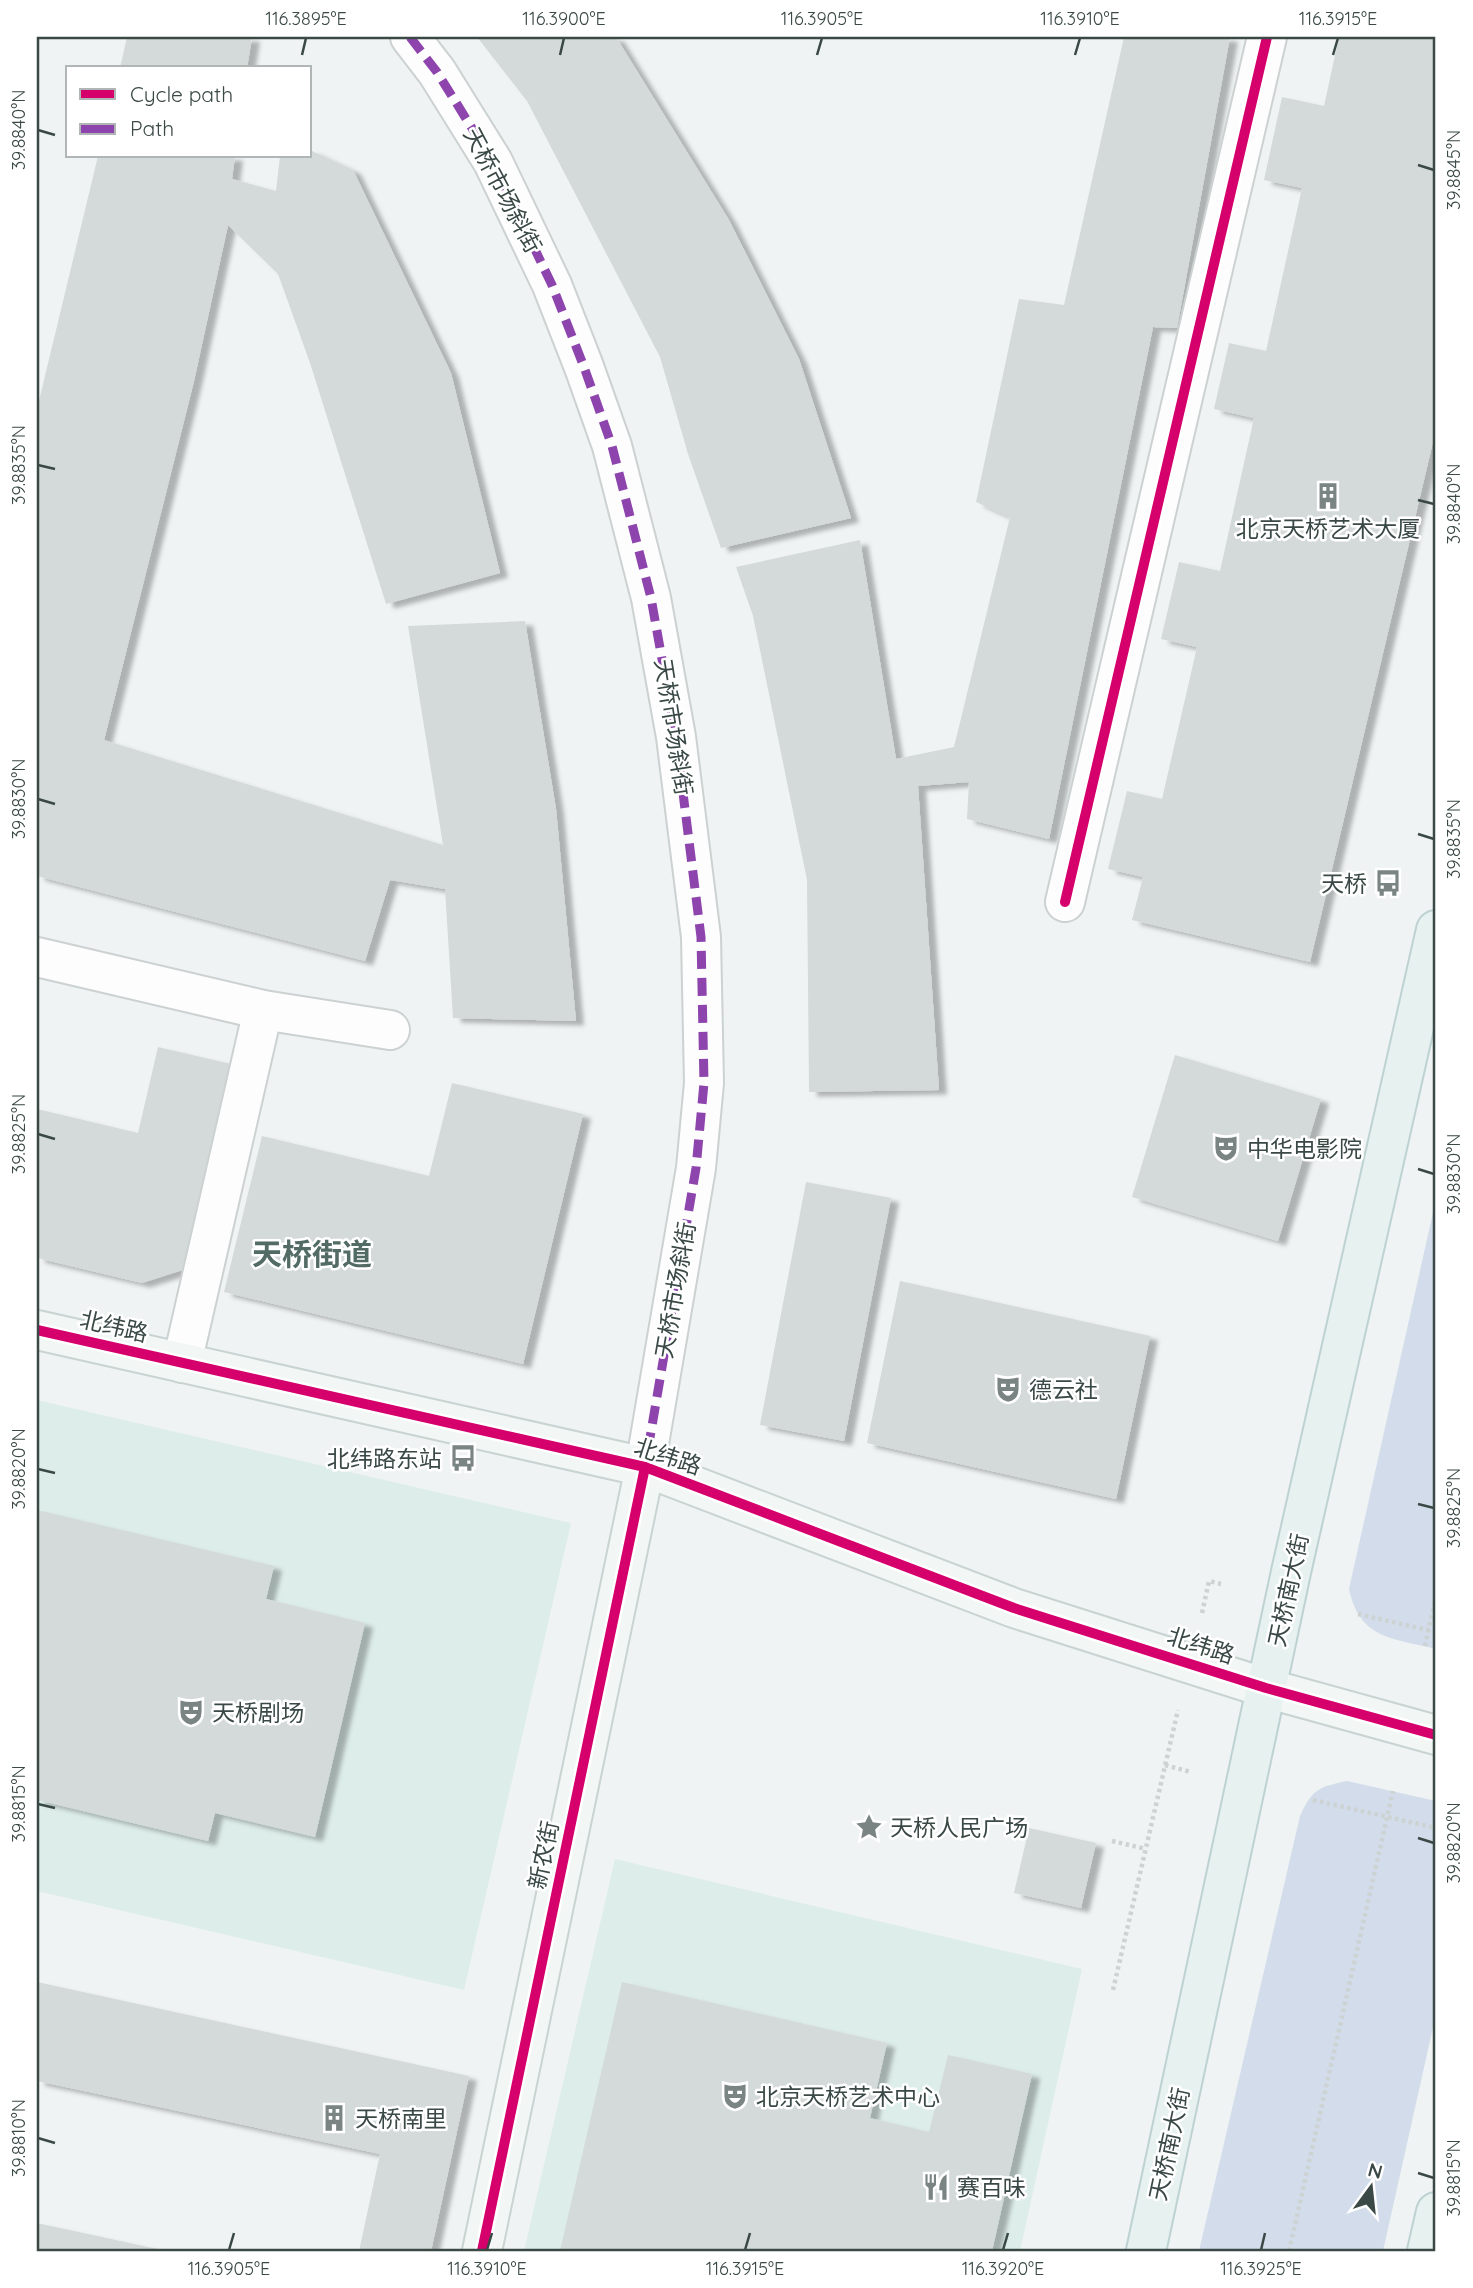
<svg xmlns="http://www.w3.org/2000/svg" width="1473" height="2288" font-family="Quicksand,'Noto Sans SC',sans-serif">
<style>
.commercial{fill:#ddede9}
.green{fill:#d2dceb}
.building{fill:#d4dad9;filter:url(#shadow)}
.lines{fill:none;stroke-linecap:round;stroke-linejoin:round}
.street-casing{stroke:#ccd1d1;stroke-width:42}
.secondary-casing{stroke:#c8d3d2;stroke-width:42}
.primary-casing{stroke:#bed3d1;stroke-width:42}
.path{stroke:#cdd3d2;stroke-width:4.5;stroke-dasharray:3.5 3.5;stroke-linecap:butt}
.street{stroke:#fdfdfd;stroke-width:38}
.secondary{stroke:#f2f7f6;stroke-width:38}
.primary{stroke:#e6f1f0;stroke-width:38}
.quiet{stroke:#8e44ad;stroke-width:9;stroke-dasharray:18 9;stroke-linecap:butt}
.cycleway-casing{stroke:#fff;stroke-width:15}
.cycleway{stroke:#d6006c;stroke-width:10}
.ticks{fill:none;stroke:#3a4946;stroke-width:2.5}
.labels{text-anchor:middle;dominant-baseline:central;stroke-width:5;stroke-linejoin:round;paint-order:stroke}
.street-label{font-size:23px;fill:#3a4946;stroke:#fff}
.poi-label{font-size:23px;fill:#3a4946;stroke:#fff;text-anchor:start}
.district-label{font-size:30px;font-weight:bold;fill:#536b65;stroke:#fff}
.neatline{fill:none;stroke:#3a4946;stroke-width:2.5}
.ticks-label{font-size:18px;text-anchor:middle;fill:#3a4946}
</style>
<defs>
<filter id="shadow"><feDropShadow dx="8" dy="4.5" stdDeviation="2" flood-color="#0004"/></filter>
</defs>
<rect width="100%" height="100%" fill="#eff3f3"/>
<g class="commercial">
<polygon points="37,1400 571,1523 464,1990 37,1891"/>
<polygon points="615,1859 1082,1969 1020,2251 524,2251"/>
</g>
<g class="green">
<path d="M1436,1199V1649C1393,1638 1360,1640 1349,1589Z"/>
<path d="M1347,1781L1436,1801V2014L1383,2251H1199L1300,1816C1312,1789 1319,1787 1347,1781Z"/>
</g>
<g class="building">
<polygon points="127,37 252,37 247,68 120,68"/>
<polygon points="477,37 616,37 729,220 799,359 851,518 721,548 688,454 660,357 527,101"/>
<polygon points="1124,37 1230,37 1177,328 1153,327 1049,839 967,819 969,782 918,786 939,1090 809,1092 807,880 753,616 736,567 860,540 896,759 954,747 1010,517 976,502 1019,299 1064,305"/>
<polygon points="1339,37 1436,37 1436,429 1310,962 1132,920 1143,877 1108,869 1127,791 1162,799 1197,647 1161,639 1179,562 1220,571 1254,418 1214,409 1229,343 1266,351 1302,188 1264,180 1282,97 1324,106"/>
<polygon points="310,150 353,170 451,373 500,573 386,604 310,363 278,274 228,225 194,381 104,740 443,845 408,626 525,621 556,809 576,1021 453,1018 445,889 390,880 365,961 37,876 37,409 98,156 235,156 232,179 276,191 280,156 310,156"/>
<polygon points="158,1047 244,1067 198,1265 142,1283 37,1258 37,1109 138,1133"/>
<polygon points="1175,1055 1321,1099 1278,1241 1132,1197"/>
<polygon points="452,1083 583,1114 523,1364 224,1292 262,1136 429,1176"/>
<polygon points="806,1182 891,1198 844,1441 760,1425"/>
<polygon points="900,1281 1150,1336 1116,1499 867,1443"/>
<polygon points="37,1510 274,1566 266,1599 365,1623 315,1837 215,1813 208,1841 37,1800"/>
<polygon points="1029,1828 1096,1843 1081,1908 1014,1893"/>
<polygon points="37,1982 469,2076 431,2251 359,2251 380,2154 37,2081"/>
<polygon points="622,1982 887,2043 870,2118 929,2132 948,2055 1032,2074 992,2251 560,2251"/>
<polygon points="37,2223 162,2250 162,2251 37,2251"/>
</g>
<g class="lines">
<defs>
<g id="street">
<polyline points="410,37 437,72 493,162 552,285 584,367 612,446 651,598 676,737 701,937 704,1083 696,1168 645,1467"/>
<polyline points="1065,902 1267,37"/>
<polyline points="37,957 263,1010 390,1030"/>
<polyline points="182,1363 263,1010"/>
</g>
<g id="secondary">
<polyline points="37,1330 645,1467 1014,1608 1266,1688 1436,1735"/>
<polyline points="482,2251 645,1467"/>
</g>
<g id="primary">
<polyline points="1146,2251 1291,1572 1436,930"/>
<polyline points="1427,2251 1436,2212"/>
</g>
</defs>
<use href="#street" class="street-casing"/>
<use href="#secondary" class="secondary-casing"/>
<use href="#primary" class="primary-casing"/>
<g class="path">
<polyline points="1202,1613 1209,1581 1221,1584"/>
<polyline points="1358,1614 1436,1632"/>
<polyline points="1425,1646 1436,1596"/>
<polyline points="1165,1765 1191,1772"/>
<polyline points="1313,1800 1436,1828"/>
<polyline points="1112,1841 1146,1849"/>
<polyline points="1113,1990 1178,1710"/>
<polyline points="1289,2251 1393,1791"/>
</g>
<use href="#street" class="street"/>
<use href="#secondary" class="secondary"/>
<use href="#primary" class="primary"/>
<polyline class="quiet" points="410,37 437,72 493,162 552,285 584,367 612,446 651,598 676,737 701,937 704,1083 696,1168 645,1467"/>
<defs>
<g id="cycleway">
<polyline points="1065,902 1267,37"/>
<polyline points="37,1330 645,1467 1014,1608 1266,1688 1436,1735"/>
<polyline points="482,2251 645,1467"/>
</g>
</defs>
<use href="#cycleway" class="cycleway-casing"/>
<use href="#cycleway" class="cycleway"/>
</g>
<path class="ticks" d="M302,55L306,38M560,55L564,38M817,55L822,38M1075,55L1080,38M1333,55L1338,38M38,130L55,135M1418,165L1434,170M38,465L55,469M1418,500L1434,504M38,799L55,804M1418,834L1434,839M38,1134L55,1139M1418,1169L1434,1174M38,1469L55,1473M1418,1504L1434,1508M38,1804L55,1808M1418,1838L1434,1843M38,2138L55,2143M1418,2173L1434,2178M229,2250L234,2233M487,2250L492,2233M745,2250L750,2233M1003,2250L1008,2233M1261,2250L1265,2233"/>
<defs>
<symbol id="building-bare" viewBox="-9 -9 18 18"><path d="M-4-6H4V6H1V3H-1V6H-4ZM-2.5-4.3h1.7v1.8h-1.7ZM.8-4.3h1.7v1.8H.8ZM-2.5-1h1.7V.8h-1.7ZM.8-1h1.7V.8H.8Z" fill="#798483" stroke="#fff" stroke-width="2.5" paint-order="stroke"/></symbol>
<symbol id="bus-bare" viewBox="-9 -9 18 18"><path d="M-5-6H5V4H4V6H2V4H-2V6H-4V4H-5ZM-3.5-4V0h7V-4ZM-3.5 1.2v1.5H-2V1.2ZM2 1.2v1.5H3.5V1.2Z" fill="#798483" stroke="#fff" stroke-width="2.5" paint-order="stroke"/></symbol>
<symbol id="theatre-bare" viewBox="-9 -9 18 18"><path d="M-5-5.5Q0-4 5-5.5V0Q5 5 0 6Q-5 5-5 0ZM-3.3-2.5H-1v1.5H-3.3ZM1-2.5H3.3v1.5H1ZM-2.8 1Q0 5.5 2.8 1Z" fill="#798483" stroke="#fff" stroke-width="2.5" paint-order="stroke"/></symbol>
<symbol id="sight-bare" viewBox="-9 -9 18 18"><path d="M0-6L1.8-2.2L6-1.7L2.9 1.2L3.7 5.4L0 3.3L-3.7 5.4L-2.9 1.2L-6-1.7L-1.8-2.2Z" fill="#798483" stroke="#fff" stroke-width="2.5" paint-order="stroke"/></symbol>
<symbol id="restaurant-bare" viewBox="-9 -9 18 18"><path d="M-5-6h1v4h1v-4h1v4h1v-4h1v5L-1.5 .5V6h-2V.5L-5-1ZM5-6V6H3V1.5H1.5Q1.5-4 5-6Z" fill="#798483" stroke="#fff" stroke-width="2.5" paint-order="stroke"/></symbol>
</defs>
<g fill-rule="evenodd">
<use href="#building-bare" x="1309" y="477" width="38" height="38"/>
<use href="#bus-bare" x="1369" y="864" width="38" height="38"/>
<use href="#theatre-bare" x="1207" y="1129" width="38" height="38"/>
<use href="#theatre-bare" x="989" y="1370" width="38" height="38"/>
<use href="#bus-bare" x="444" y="1439" width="38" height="38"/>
<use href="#theatre-bare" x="172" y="1693" width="38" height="38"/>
<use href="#sight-bare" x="850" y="1808" width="38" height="38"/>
<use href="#theatre-bare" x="716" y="2077" width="38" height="38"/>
<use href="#building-bare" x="315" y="2099" width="38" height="38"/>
<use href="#restaurant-bare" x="917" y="2168" width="38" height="38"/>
</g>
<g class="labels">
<g class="street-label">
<text transform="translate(503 190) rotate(62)">天桥市场斜街</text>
<text transform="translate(674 727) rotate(81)">天桥市场斜街</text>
<text transform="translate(675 1290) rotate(-80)">天桥市场斜街</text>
<text transform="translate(114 1326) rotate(13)">北纬路</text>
<text transform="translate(668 1456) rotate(18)">北纬路</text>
<text transform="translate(1288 1590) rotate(-78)">天桥南大街</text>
<text transform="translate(1201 1645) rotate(18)">北纬路</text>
<text transform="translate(543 1855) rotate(-78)">新农街</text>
<text transform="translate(1169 2144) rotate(-78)">天桥南大街</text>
</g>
<g class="poi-label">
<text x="1328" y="528" text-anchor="middle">北京天桥艺术大厦</text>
<text x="1367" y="883" text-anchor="end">天桥</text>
<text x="1247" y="1148">中华电影院</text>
<text x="1029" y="1389">德云社</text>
<text x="442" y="1458" text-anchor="end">北纬路东站</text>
<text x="212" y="1712">天桥剧场</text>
<text x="890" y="1827">天桥人民广场</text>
<text x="756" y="2096">北京天桥艺术中心</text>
<text x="355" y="2118">天桥南里</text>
<text x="957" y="2187">赛百味</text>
</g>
<g class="district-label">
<text x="312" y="1254">天桥街道</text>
</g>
</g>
<rect width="1473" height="2288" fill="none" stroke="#ffffff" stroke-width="77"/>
<rect x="66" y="66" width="245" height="91" fill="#ffffff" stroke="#b0b6b5" stroke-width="2"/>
<rect x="80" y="89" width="35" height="10" fill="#d6006c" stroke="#b0b6b5" stroke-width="2"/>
<text x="130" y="102" font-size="21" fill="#3a4946">Cycle path</text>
<rect x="80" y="124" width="35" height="10" fill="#8e44ad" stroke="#b0b6b5" stroke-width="2"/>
<text x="130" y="136" font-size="21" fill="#3a4946">Path</text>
<g transform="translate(1371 2187) rotate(15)" stroke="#ffffff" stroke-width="5" paint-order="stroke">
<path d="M0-5L12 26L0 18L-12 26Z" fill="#3a4946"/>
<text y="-10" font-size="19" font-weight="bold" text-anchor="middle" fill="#3a4946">N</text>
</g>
<rect x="38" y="38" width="1396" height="2212" class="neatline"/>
<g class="ticks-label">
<text x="306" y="25">116.3895°E</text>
<text x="564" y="25">116.3900°E</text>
<text x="822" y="25">116.3905°E</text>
<text x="1080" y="25">116.3910°E</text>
<text x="1338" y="25">116.3915°E</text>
<text transform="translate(19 130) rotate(-90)" y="6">39.8840°N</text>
<text transform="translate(1454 170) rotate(-90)" y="6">39.8845°N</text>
<text transform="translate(19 465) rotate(-90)" y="6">39.8835°N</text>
<text transform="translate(1454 504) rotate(-90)" y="6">39.8840°N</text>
<text transform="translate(19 799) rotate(-90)" y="6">39.8830°N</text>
<text transform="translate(1454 839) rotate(-90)" y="6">39.8835°N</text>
<text transform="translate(19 1134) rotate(-90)" y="6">39.8825°N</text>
<text transform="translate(1454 1174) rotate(-90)" y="6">39.8830°N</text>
<text transform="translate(19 1469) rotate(-90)" y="6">39.8820°N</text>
<text transform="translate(1454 1508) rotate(-90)" y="6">39.8825°N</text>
<text transform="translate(19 1804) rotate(-90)" y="6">39.8815°N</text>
<text transform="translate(1454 1843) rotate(-90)" y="6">39.8820°N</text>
<text transform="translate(19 2138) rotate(-90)" y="6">39.8810°N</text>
<text transform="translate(1454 2178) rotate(-90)" y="6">39.8815°N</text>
<text x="229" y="2275">116.3905°E</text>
<text x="487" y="2275">116.3910°E</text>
<text x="745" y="2275">116.3915°E</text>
<text x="1003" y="2275">116.3920°E</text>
<text x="1261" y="2275">116.3925°E</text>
</g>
</svg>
